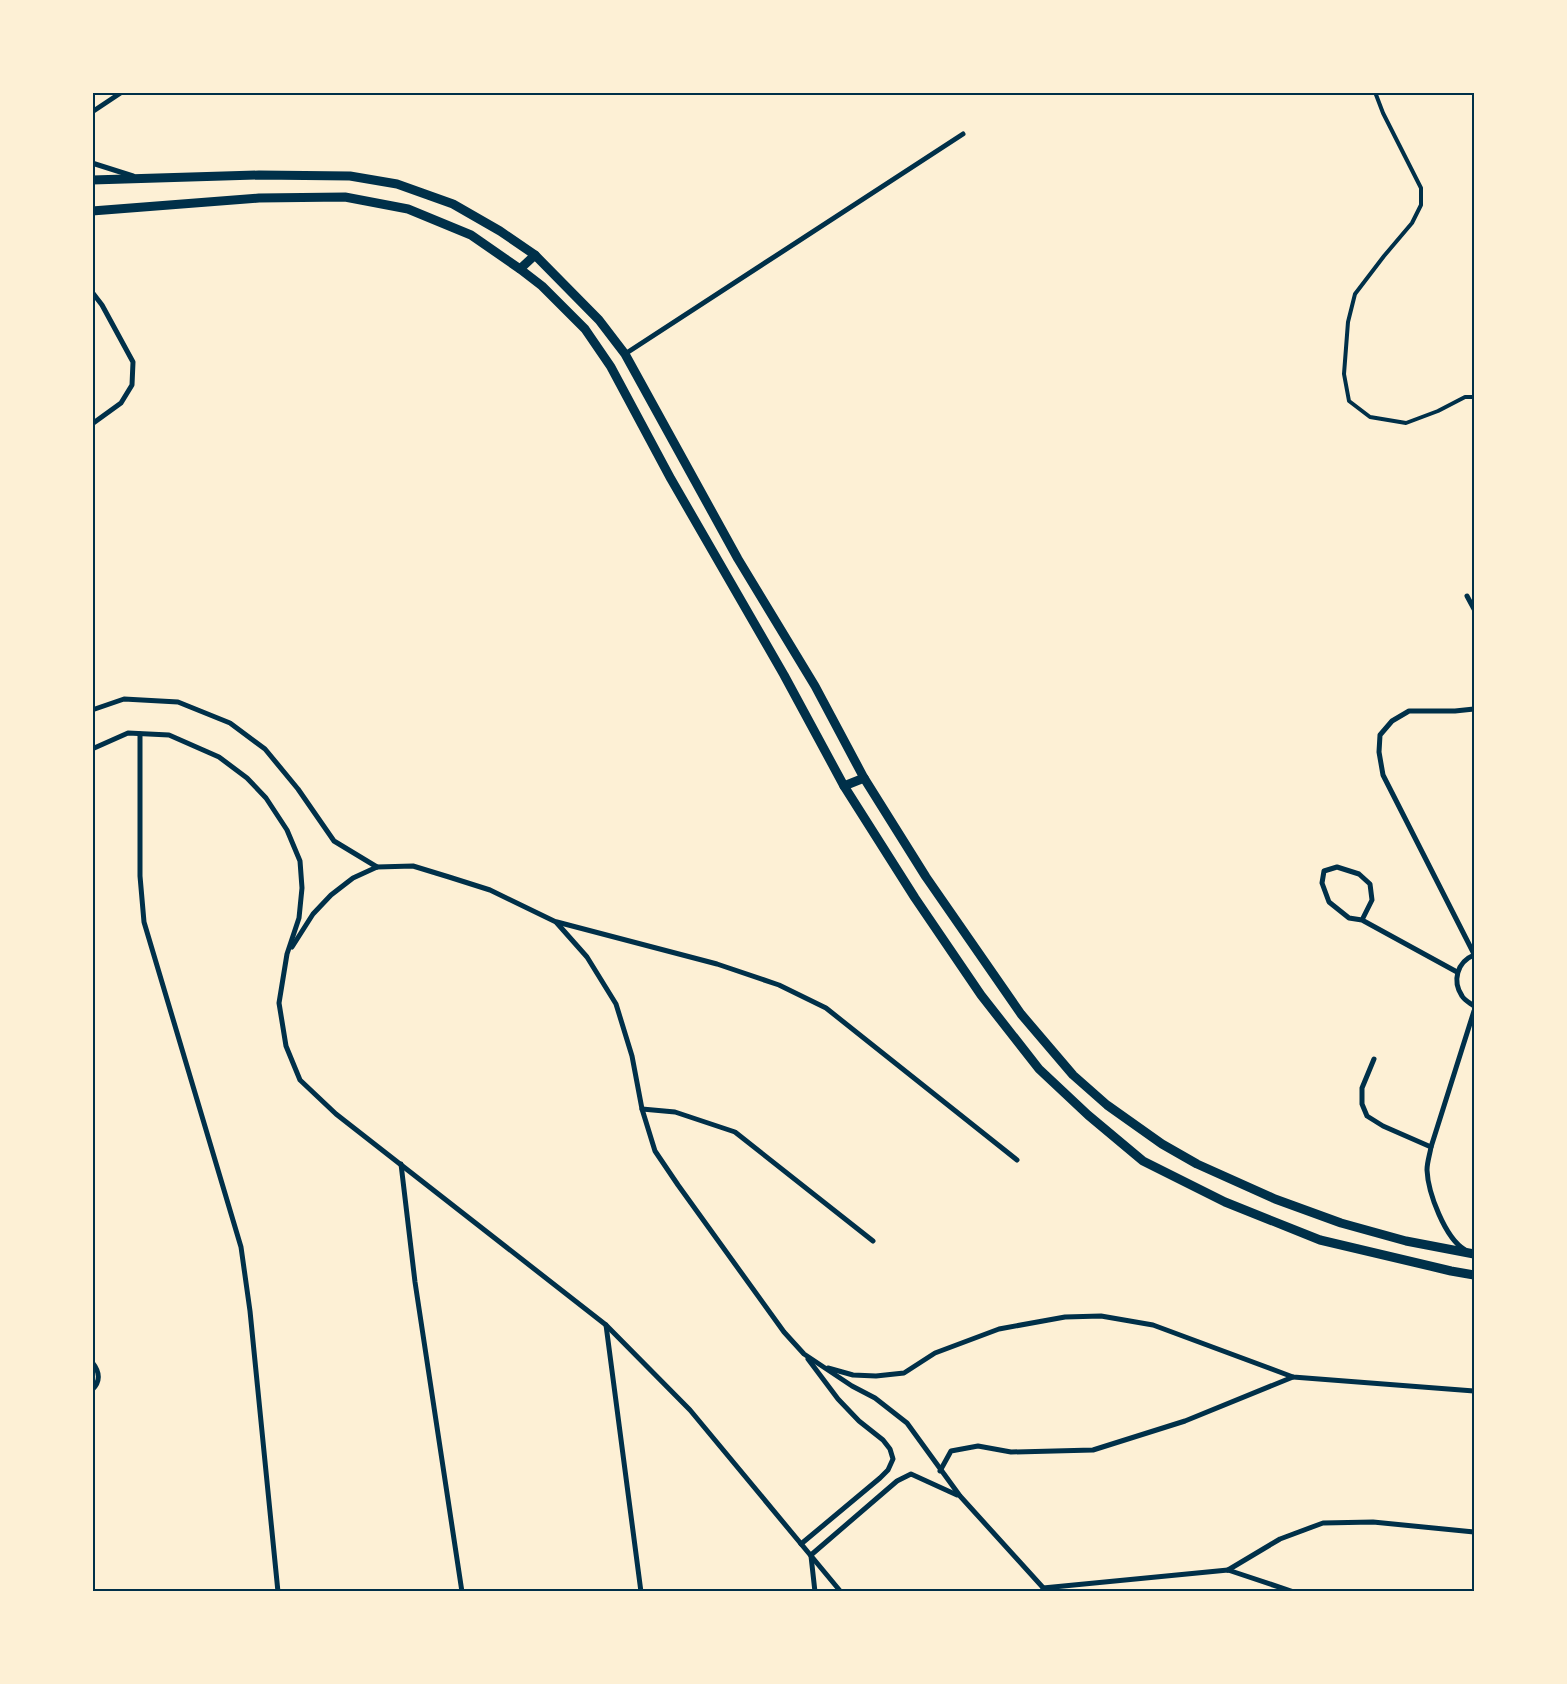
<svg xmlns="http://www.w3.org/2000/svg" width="1567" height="1684" font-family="Arial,sans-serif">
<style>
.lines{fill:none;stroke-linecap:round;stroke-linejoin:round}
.service{stroke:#003049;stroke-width:4}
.minor{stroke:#003049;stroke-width:5}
.tertiary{stroke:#003049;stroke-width:9}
.neatline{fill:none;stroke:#003049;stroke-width:2}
</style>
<rect width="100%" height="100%" fill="#fdf0d5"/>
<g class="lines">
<polyline class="service" points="1375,92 1383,113 1421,188 1421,205 1412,223 1384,256 1355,294 1348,322 1344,374 1349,401 1370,417 1406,423 1438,411 1465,397 1474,397"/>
<g class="minor">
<polyline points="92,112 122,92"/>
<polyline points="92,163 133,176"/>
<polyline points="92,292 102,305 133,362 132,385 121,403 92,424"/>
<polyline points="625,354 963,134"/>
<polyline points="1467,596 1474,609"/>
<polyline points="1474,709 1455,711 1409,711 1392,721 1380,735 1379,752 1383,775 1474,954"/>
<polyline points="92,710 124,699 178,702 230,723 265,749 298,789 334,841 377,867"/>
<polyline points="140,734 140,876 144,922 241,1247 250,1311 278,1592"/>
<polyline points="92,749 128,733 169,735 219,757 247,778 266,798 287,830 300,861 302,888 299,918 287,954 279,1003 286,1046 300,1080 336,1114 606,1325 690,1410 841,1592"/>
<polyline points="1362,920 1372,900 1370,884 1359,874 1337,867 1324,871 1322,883 1329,902 1349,918 1362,920 1457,972"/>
<polyline points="557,922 717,964 779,985 826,1008 1017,1160"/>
<polyline points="292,947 313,914 331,895 353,878 377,867 413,866 449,877 490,890 556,922 587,957 616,1004 632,1056 642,1109 655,1151 678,1185 784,1332 804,1354 852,1386 875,1398 907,1423 960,1496 1047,1592"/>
<path d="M1474,955C1457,962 1452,981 1462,996C1464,1000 1470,1003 1474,1006"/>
<polyline points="1374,1059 1362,1088 1362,1104 1367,1116 1383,1126 1431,1147"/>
<polyline points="642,1109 675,1112 735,1132 873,1241"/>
<polyline points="401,1164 415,1282 462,1592"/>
<path d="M1465,1250C1445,1238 1428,1193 1427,1170C1427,1162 1430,1154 1431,1147L1474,1011"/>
<polyline points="606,1325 641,1592"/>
<path d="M92,1362C100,1372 101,1381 92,1390"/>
<polyline points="828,1368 853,1375 876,1376 904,1373 935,1353 999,1329 1065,1317 1101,1316 1153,1325 1293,1377 1474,1391"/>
<polyline points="940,1471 951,1451 978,1446 1011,1452 1093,1450 1185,1421 1293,1377"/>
<polyline points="801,1544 880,1478 888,1470 893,1459 890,1449 883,1440 859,1421 838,1399 808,1359"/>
<polyline points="811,1555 897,1481 911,1474 957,1495"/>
<polyline points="811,1556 815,1592"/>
<polyline points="1228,1570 1280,1539 1323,1523 1373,1522 1474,1532"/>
<polyline points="1043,1588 1228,1570 1294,1592"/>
</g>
<g class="tertiary">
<polyline points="92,180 259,175 350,176 397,184 453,204 500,231 535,255 599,320 625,354 738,559 815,686 864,778 926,877 1021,1014 1073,1075 1107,1105 1162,1144 1197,1164 1275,1199 1341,1223 1406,1241 1474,1254"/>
<polyline points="92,211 259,198 345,197 408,209 471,235 520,269 542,286 585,329 611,367 671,479 784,675 844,786 915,898 981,995 1039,1069 1088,1115 1143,1161 1225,1202 1320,1240 1451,1271 1474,1275"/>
<polyline points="520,269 535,255"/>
<polyline points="844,786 864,778"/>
</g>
</g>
<rect width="1567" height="1684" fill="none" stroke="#fdf0d5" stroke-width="188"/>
<rect x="94" y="94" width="1379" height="1496" class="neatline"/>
</svg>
